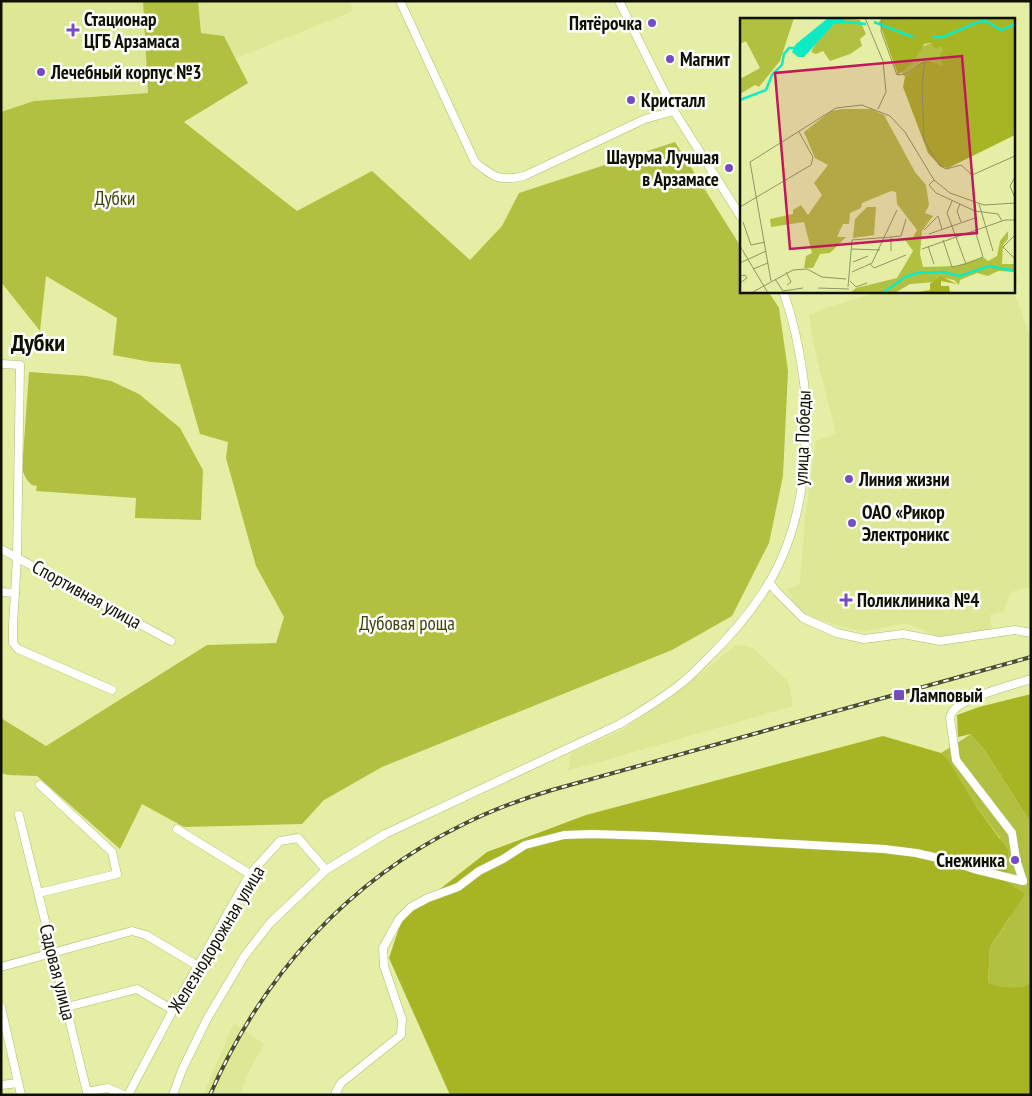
<svg xmlns="http://www.w3.org/2000/svg" width="1032" height="1096" font-family="'PT Sans Narrow',sans-serif">
<style>
.built{fill:#dce895}
.green{fill:#b2c041}
.forest{fill:#a7b525}
.lines{fill:none;stroke-linecap:round;stroke-linejoin:round}
.minor-casing{stroke:#b0ba72;stroke-width:9}
.minor{stroke:#fff;stroke-width:8}
.rail-casing{stroke:#4a4e2e;stroke-width:4}
.rail{stroke:#fff;stroke-width:2;stroke-dasharray:5.5;stroke-linecap:butt}
.poi-dot{fill:#754cc4;stroke:#fff;stroke-width:2}
.labels{text-anchor:middle;dominant-baseline:central;stroke-width:5;stroke-linejoin:round;paint-order:stroke}
.poi-label{font-size:19px;font-weight:bold;fill:#0e1000;stroke:#fff;text-anchor:start}
.park-label{font-size:19px;fill:#3c420a;stroke:#fff}
.street-label{font-size:19px;fill:#0e1000;stroke:#fff}
.district-label{font-size:24px;font-weight:bold;fill:#0e1000;stroke:#fff}
.inset-river{fill:none;stroke:#0cebc5;stroke-width:2.5}
.inset-road{fill:none;stroke:#8e9663;stroke-width:1}
.view{fill:#c2185b;fill-opacity:0.15;stroke:#c2185b;stroke-width:2.5}
.inset-edge{fill:none;stroke:#0e1000;stroke-width:2.5}
</style>
<rect width="100%" height="100%" fill="#e4efa5"/>
<g class="built">
<polygon points="1,1 143,1 148,93 34,101 1,112"/>
<polygon points="198,1 349,1 353,11 236,58 224,36 201,34"/>
<polygon points="1013,266 1018,281 1013,290 1029,333 1031,333 1031,587 1011,592 1003,612 990,615 992,628 941,638 906,623 861,632 814,618 799,611 787,589 800,584 805,516 816,441 836,434 814,347 809,315 831,306 882,291 1013,291"/>
<polygon points="737,644 753,648 788,681 793,706 568,771 571,753 624,729 674,695"/>
<polygon points="234,1023 264,1044 247,1075 240,1095 203,1095"/>
</g>
<g class="green">
<polygon points="143,1 198,1 201,33 224,36 248,83 184,122 297,211 372,171 470,260 502,226 519,193 675,142 741,247 741,291 768,291 779,308 788,371 783,476 769,543 732,616 672,650 382,767 324,800 302,824 184,827 142,804 120,849 37,776 8,775 1,773 1,718 46,746 207,645 276,643 284,617 256,566 226,458 228,442 200,434 180,364 151,362 113,355 117,318 46,276 40,331 1,282 1,112 34,101 148,93"/>
<polygon points="29,372 86,376 111,381 139,394 180,428 203,470 201,520 135,518 136,498 36,491 37,486 32,485 27,480 22,470"/>
<polygon points="971,734 985,751 1027,817 1031,817 1031,998 988,984 990,947 1010,917 1000,882 1000,838 976,806 941,753"/>
</g>
<g class="forest">
<polygon points="1031,694 1031,817 1027,817 985,751 971,734 958,737 957,715 979,707"/>
<path d="M883,736L941,753L948,760L976,806L1008,850L1006,882L1025,894L990,947L988,983C1001,988 1017,990 1031,984V1095H450L389,958L402,919L487,852L586,815Z"/>
</g>
<g class="lines">
<defs>
<g id="minor">
<path d="M400,1L475,162C493,177 500,182 524,176L645,119L674,111"/>
<polyline points="619,1 674,111 741,217"/>
<polyline points="1,364 20,365 17,557 15,593 1,592"/>
<polyline points="1,549 171,641"/>
<polyline points="769,582 777,592 803,618 837,633 864,639 903,634 940,641 1015,630 1031,633"/>
<polyline points="15,593 13,624 13,643 18,649 112,690"/>
<polyline points="19,815 87,1092 108,1088 124,1095"/>
<polyline points="177,829 250,874"/>
<path d="M1023,881L1016,859L1012,833L956,760L950,718C951,715 951,713 953,711C964,697 1013,685 1031,679"/>
<polyline points="39,893 117,874 112,852 40,785"/>
<polyline points="1,967 132,931 146,935 198,966"/>
<polyline points="1,1007 21,1095"/>
<polyline points="67,1007 137,989 173,1010"/>
<polyline points="1,1085 18,1083"/>
<polyline points="128,1095 173,1010 250,874 280,841 298,838 326,870"/>
<path d="M173,1095L182,1070L207,1019L245,955L270,923L326,870L385,834L620,724C642,711 663,698 683,682C691,676 698,668 705,661C736,631 766,596 783,555C801,512 807,463 805,417C805,406 806,395 804,383C800,352 794,321 783,291"/>
<polyline points="337,1095 336,1092 341,1083 401,1035 402,1019 384,966 383,948 399,919 411,907 428,898 458,887 479,871 503,859 525,845 564,835 592,834 653,836 884,849 916,853 951,861 974,869 1023,881"/>
</g>
</defs>
<use href="#minor" class="minor-casing"/>
<use href="#minor" class="minor"/>
<defs>
<path id="rail" d="M210,1095C262,976 347,881 464,824C492,810 522,799 552,790L1031,657"/>
</defs>
<use href="#rail" class="rail-casing"/>
<use href="#rail" class="rail"/>
</g>
<g class="poi-dot">
<circle cx="652" cy="23" r="5"/>
<path d="M70.5 22.5h5v5h5v5h-5v5h-5v-5h-5v-5h5z"/>
<circle cx="670" cy="59" r="5"/>
<circle cx="41" cy="72" r="5"/>
<circle cx="631" cy="100" r="5"/>
<circle cx="729" cy="168" r="5"/>
<circle cx="849" cy="479" r="5"/>
<circle cx="852" cy="523" r="5"/>
<path d="M843.5 592.5h5v5h5v5h-5v5h-5v-5h-5v-5h5z"/>
<rect x="893" y="689" width="12" height="12" rx="2.5"/>
<circle cx="1015" cy="860" r="5"/>
</g>
<g class="labels">
<g class="poi-label">
<text x="84" y="19">Стационар<tspan x="84" dy="22">ЦГБ Арзамаса</tspan></text>
<text x="642" y="23" text-anchor="end">Пятёрочка</text>
<text x="680" y="59">Магнит</text>
<text x="51" y="72">Лечебный корпус №3</text>
<text x="641" y="100">Кристалл</text>
<text x="719" y="157" text-anchor="end">Шаурма Лучшая<tspan x="719" dy="22">в Арзамасе</tspan></text>
<text x="859" y="479">Линия жизни</text>
<text x="862" y="512">ОАО «Рикор<tspan x="862" dy="22">Электроникс</tspan></text>
<text x="857" y="600">Поликлиника №4</text>
<text x="910" y="695">Ламповый</text>
<text x="1005" y="860" text-anchor="end">Снежинка</text>
</g>
<g class="park-label">
<text x="115" y="198">Дубки</text>
<text x="407" y="623">Дубовая роща</text>
</g>
<g class="street-label">
<text transform="translate(802 438) rotate(-88)">улица Победы</text>
<text transform="translate(87 594) rotate(29)">Спортивная улица</text>
<text transform="translate(216 939) rotate(-59)">Железнодорожная улица</text>
<text transform="translate(58 972) rotate(76)">Садовая улица</text>
</g>
<g class="district-label">
<text x="38" y="342">Дубки</text>
</g>
</g>
<g transform="translate(740 18)">
<rect width="275" height="275" fill="#e4efa5"/>
<path d="M0,0H54L40,43L19,69L15,67L0,76V61L20,50L6,23L0,26ZM103,0L120,2L126,16L120,21L122,28L110,36L90,43L83,33L76,36L71,34L81,16L94,6L105,3ZM196,24L207,33L203,48H178L165,59L161,54L182,28ZM102,91H131L144,97L175,154L186,167L189,187L185,195L193,198L182,213L180,236L183,249L216,248L243,239L248,243L257,238L260,223L268,213V221L263,227L262,246H275V254L258,253L248,258L237,255L220,262L219,267L214,262L198,259L195,264L170,266L155,275H110L116,270L157,260L173,233L165,222L172,221L177,212L157,186L156,174L151,173L122,185L121,190L110,195L109,206H103L97,219H106L90,235L80,236L73,250H64L66,238L72,235L64,204L31,209L30,201L53,196V192L61,187L68,197L82,177L74,165L88,147L75,140L64,114L91,93ZM127,189H136L134,217L113,220L115,201Z" fill="#b2c041"/>
<path d="M142,0H275V117L208,150L201,149L188,135L163,69L165,59L180,46L188,43L203,48L200,36L203,32L200,28L196,31L191,25L184,26L174,43L158,57L139,4ZM200,258L217,266L201,263V268H209L210,275L179,274L190,272V266Z" fill="#a7b525"/>
<path d="M88,0H103L107,5L94,6L64,39H58L52,34L56,26Z" fill="#0cebc5"/>
<path class="inset-river" d="M107,4L126,6M134,4L173,19M192,19H203L238,4L246,3L261,12L275,6M0,82L26,72L32,57L42,47L44,36L49,30H55M143,275L165,259L177,255L203,254L220,258L249,248L275,253"/>
<path class="inset-road" d="M125,0L143,43L146,74L138,91M142,0L141,13L157,57L166,56L185,43L182,67L184,122L199,147L206,151L221,147L232,157L275,138M275,159L270,168L275,180M194,162L189,167L196,175L235,193L258,196L262,203M212,183L207,195L226,246M220,186L217,193L221,204M239,186L253,233M0,189L71,147L73,139L59,114M3,204L11,227L25,224M184,212L198,198L202,211M189,216L235,200V193M275,217L263,229L275,241M151,219L161,218L166,201M203,222L212,249L226,246L243,239L235,212M0,228L28,275M188,228L194,246M112,231L140,232M182,231L265,202H275M113,244L128,238M0,245L26,233M130,246L134,250L166,237M13,251L28,245M46,254L51,264L47,267M112,254L132,245L157,192M0,258L5,257L7,260L0,265M35,261L43,273L63,270M31,263L10,144L96,90L122,87L150,98L165,114L194,162L210,175L244,187L275,185M110,263L116,269L127,265M108,269L112,222L151,219V233M78,270L109,271M11,275L53,252L67,251L82,259L106,261"/>
<path class="view" d="M222,38L237,215L50,231L35,55Z"/>
<rect width="275" height="275" class="inset-edge"/>
</g>
<rect width="1032" height="1096" fill="none" stroke="#0e1000" stroke-width="5"/>
</svg>
